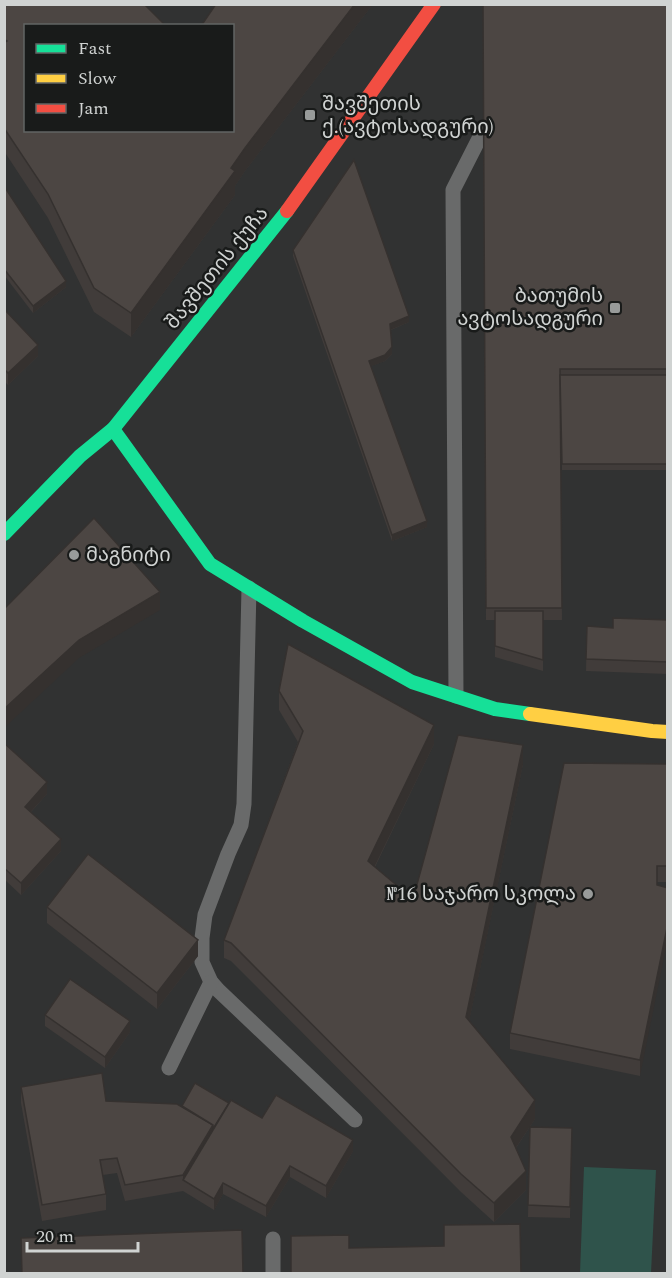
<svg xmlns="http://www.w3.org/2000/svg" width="672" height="1278" font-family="Spectral,'Noto Sans Georgian',serif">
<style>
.green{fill:#2f534b}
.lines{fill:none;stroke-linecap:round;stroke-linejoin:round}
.lane{stroke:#696a6a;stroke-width:15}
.fast{stroke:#16e098;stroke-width:14}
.slow{stroke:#ffcf43;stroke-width:14}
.jam{stroke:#f24e42;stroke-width:14}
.wall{fill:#413c3a}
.shaded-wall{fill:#35312f}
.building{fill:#4c4643;stroke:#35312f;stroke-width:1.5}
.poi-dot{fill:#989b9a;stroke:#191b1a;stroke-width:2}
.labels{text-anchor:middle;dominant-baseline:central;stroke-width:5;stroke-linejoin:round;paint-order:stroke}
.poi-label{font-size:20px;fill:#d0d3d2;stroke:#191b1a;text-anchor:start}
.street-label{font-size:20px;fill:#d0d3d2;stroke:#191b1a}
</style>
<rect width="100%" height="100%" fill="#313232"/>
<polygon class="green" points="584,1167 656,1170 651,1273 580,1273"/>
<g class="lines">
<g class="lane">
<polyline points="249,588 244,804 241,825 228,854 205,915 202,938 202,962 211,982 218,990 355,1120"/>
<polyline points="456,696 453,190 484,129"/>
<polyline points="169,1068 211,982"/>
<polyline points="273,1239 273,1274"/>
</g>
<g class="fast">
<polyline points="113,429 210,564 303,621 412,682 495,709 530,714"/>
<polyline points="4,534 80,456 113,429 287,211"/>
</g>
<polyline class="slow" points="530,714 652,731 668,732"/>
<polyline class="jam" points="287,211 434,4"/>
</g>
<g class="wall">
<polygon points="4,4 26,26 232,130 216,4 373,4 245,171 235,186 235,195 131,337 94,312 48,218 4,151"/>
<polygon points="483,4 668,4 668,470 562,470 560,391 562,620 543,620 543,671 495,657 495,620 486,620"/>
<polygon points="4,186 66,287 33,313 4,275"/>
<polygon points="293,250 409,322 391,330 392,354 385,361 371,366 427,527 392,541 293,256"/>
<polygon points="4,309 38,356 8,385 4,381"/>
<polygon points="668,620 668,674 586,671 587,626 613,628"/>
<polygon points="279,691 434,744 375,867 413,899 523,764 469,1021 535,1119 516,1148 526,1190 494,1222 461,1192 231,961 224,958 224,940 298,742 279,710"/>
<polygon points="4,743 47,794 31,812 61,851 21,895 4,879"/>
<polygon points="668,764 668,882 657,882 640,1076 510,1049 510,1033"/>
<polygon points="47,907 198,956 157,1009 47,923"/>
<polygon points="45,1015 130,1032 105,1068 45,1026"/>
<polygon points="21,1087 106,1101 182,1106 229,1103 262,1118 353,1151 326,1198 290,1177 266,1217 223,1194 214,1210 183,1191 125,1201 117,1173 103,1175 106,1194 106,1210 42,1221 21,1103"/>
<polygon points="530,1127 572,1128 570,1218 528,1217"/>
</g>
<g class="shaded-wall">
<polygon points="355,4 373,4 245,171 235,186 235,195 131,337 131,313 245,148"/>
<polygon points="66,281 66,287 33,313 33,306"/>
<polygon points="409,316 409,322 390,330 390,324"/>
<polygon points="38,345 38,356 8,385 8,373"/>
<polygon points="392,347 392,354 385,361 369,367 369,361"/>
<polygon points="427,521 427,527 392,541 392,535"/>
<polygon points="160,592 160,610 79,658 4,728 4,709 79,640"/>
<polygon points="434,725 434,744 368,880 368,861"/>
<polygon points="523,745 523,764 466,1036 466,1017"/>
<polygon points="47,782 47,794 25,818 25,807"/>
<polygon points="61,839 61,851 21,895 21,883"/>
<polygon points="668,923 668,938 640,1076 640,1060"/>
<polygon points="198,940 198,956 157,1009 157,993"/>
<polygon points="130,1021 130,1032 105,1068 105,1057"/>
<polygon points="535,1100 535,1119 511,1155 511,1137"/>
<polygon points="213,1125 213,1134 183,1180 183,1175"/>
<polygon points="353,1140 353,1151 326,1198 326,1186"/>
<polygon points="290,1166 290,1177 266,1217 266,1206"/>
<polygon points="526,1171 526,1190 494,1222 494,1203"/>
<polygon points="223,1183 223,1194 214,1210 214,1199"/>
</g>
<g class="building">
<polygon points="4,4 144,4 166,26 26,26 26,130 232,130 232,26 201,26 216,4 355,4 245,148 231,168 235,171 131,313 94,288 48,194 4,128 4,43 7,41 4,39"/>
<polygon points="483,4 668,4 668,369 560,369 562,608 486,608"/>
<polygon points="354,160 409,316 390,324 392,347 385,355 369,361 427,521 392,535 293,250"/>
<polygon points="4,186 66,281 33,306 4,269"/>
<polygon points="4,309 38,345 8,373 4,369"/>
<polygon points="560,375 668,375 668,464 562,464"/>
<polygon points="94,518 160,592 79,640 4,709 4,609"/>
<polygon points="495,611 543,611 543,660 495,646"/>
<polygon points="613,618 668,620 668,662 586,659 587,626 613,628"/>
<polygon points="288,644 434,725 368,861 413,899 458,735 523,745 466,1017 535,1100 511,1137 526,1171 494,1203 461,1174 231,943 224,940 303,731 279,691"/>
<polygon points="4,743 47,782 25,807 61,839 21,883 4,868"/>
<polygon points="564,763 668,764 668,866 657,866 657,885 668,888 668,923 640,1060 510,1033"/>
<polygon points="88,854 198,940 157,993 47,907"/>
<polygon points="70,979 130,1021 105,1057 45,1015"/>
<polygon points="102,1073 106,1101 177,1104 213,1125 183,1175 125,1185 117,1158 100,1160 106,1194 42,1205 21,1087"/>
<polygon points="195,1083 229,1103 213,1129 213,1125 182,1106"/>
<polygon points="276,1095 353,1140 326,1186 290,1166 266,1206 223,1183 214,1199 183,1180 231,1100 262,1118"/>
<polygon points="530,1127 572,1128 570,1207 528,1205"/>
<polygon points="520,1224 521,1274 291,1274 291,1236 349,1235 349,1248 444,1246 444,1225"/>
<polygon points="242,1230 243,1274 22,1274 21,1238"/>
</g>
<g class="poi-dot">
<rect x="304" y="109" width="12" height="12" rx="3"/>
<rect x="609" y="302" width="12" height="12" rx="3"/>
<circle cx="74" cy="555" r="6"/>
<circle cx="588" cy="894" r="6"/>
</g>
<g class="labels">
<g class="poi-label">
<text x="322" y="104">შავშეთის<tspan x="322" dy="23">ქ.(ავტოსადგური)</tspan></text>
<text x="603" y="296" text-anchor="end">ბათუმის<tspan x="603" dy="23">ავტოსადგური</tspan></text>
<text x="86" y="555">მაგნიტი</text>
<text x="576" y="894" text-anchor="end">№16 საჯარო სკოლა</text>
</g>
<g class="street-label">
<text transform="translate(217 268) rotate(-51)">შავშეთის ქუჩა</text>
</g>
</g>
<rect width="672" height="1278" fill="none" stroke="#d0d3d2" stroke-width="12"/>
<rect x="24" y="24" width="210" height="108" fill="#191b1a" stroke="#626564" stroke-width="1.5"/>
<rect x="36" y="44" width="30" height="9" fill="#16e098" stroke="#626564" stroke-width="1.5"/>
<text x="78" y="54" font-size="18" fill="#d0d3d2">Fast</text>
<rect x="36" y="74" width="30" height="9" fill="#ffcf43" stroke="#626564" stroke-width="1.5"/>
<text x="78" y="84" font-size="18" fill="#d0d3d2">Slow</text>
<rect x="36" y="104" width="30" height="9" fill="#f24e42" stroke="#626564" stroke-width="1.5"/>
<text x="78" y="114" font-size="18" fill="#d0d3d2">Jam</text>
<path d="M27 1242v9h111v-9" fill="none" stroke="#d0d3d2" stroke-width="3"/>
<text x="36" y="1242" font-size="18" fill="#d0d3d2" stroke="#191b1a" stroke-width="4.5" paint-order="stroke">20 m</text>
</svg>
